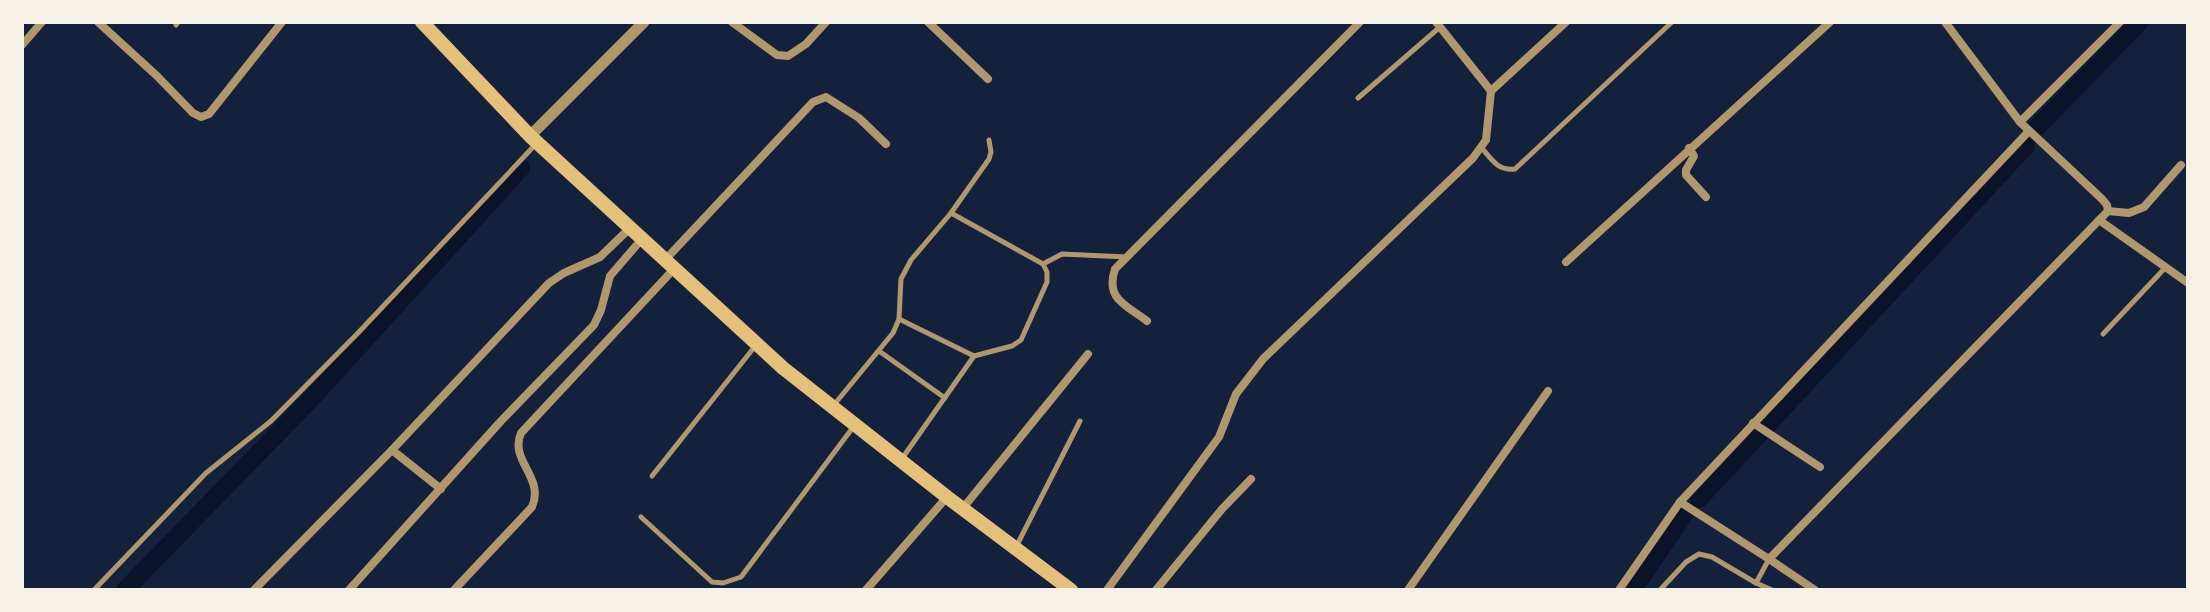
<svg xmlns="http://www.w3.org/2000/svg" width="2210" height="612" font-family="Figtree,sans-serif">
<style>
.lines{fill:none;stroke-linecap:round;stroke-linejoin:round}
.canal{stroke:#0b132b;stroke-width:18}
.service{stroke:#b1986c;stroke-width:5}
.minor{stroke:#b1986c;stroke-width:8}
.tertiary{stroke:#b1986c;stroke-width:11}
.primary{stroke:#e5c07b;stroke-width:14}
</style>
<rect width="100%" height="100%" fill="#14213d"/>
<g class="lines">
<g class="canal">
<polyline points="2035,129 2140,22"/>
<polyline points="1699,499 2026,146"/>
<polyline points="125,590 311,399 521,168"/>
<polyline points="1633,590 1684,515"/>
</g>
<g class="service">
<polyline points="176,25 178,22"/>
<polyline points="1358,98 1440,27"/>
<path d="M1481,147C1492,160 1498,171 1515,169L1672,22"/>
<polyline points="1043,264 1062,254 1127,257"/>
<polyline points="899,319 974,356 1012,346 1021,340 1047,282 1047,272 1043,264 951,213"/>
<polyline points="2103,334 2165,268"/>
<polyline points="879,351 945,398"/>
<polyline points="833,406 893,333 899,319 901,279 911,260 951,213 989,159 991,152 989,140"/>
<polyline points="901,460 974,356"/>
<polyline points="652,476 756,345"/>
<polyline points="641,517 712,582 723,583 741,577 854,426"/>
<polyline points="1017,545 1080,421"/>
<polyline points="1769,559 1756,583 1772,590"/>
<polyline points="94,590 206,473 271,421 358,333 535,145"/>
<polyline points="1660,590 1686,562 1699,554 1712,557 1756,583"/>
</g>
<g class="minor">
<polyline points="98,22 157,76 193,113 201,117 209,114 282,22"/>
<polyline points="732,22 777,55 788,56 806,44 826,22"/>
<polyline points="928,22 988,79"/>
<polyline points="1436,22 1491,91"/>
<polyline points="1945,22 2020,122 2102,199 2107,205 2108,211"/>
<polyline points="22,45 42,22"/>
<polyline points="2020,122 2120,22"/>
<polyline points="1689,148 1694,156 1686,170 1686,175 1706,197"/>
<polyline points="2099,220 2188,283"/>
<polyline points="665,260 813,102 826,97 859,118 886,144"/>
<polyline points="1566,262 1830,22"/>
<path d="M1147,321C1126,305 1105,299 1115,269L1360,22"/>
<polyline points="1753,423 1820,467"/>
<polyline points="392,450 441,489"/>
<polyline points="1680,502 1769,559 2108,211 2129,213 2144,207 2181,165"/>
<polyline points="963,508 1088,354"/>
<polyline points="1769,559 1815,590"/>
<polyline points="254,590 392,450 549,283 564,273 600,257 629,229"/>
<polyline points="349,590 501,421 594,325 601,310 610,276 641,240"/>
<path d="M454,590L532,507C545,477 509,461 521,433L673,270"/>
<polyline points="866,590 947,497"/>
<polyline points="1107,590 1219,437 1236,394 1263,359 1473,158 1486,140 1491,91 1566,22"/>
<polyline points="1156,590 1222,509 1251,479"/>
<polyline points="1408,590 1548,391"/>
<polyline points="1619,590 1680,502 2029,131"/>
</g>
<polyline class="tertiary" points="530,136 644,22"/>
<polyline class="primary" points="422,22 530,136 783,368 947,497 1071,590"/>
</g>
<rect width="2210" height="612" fill="none" stroke="#f6f1e7" stroke-width="48"/>
</svg>
